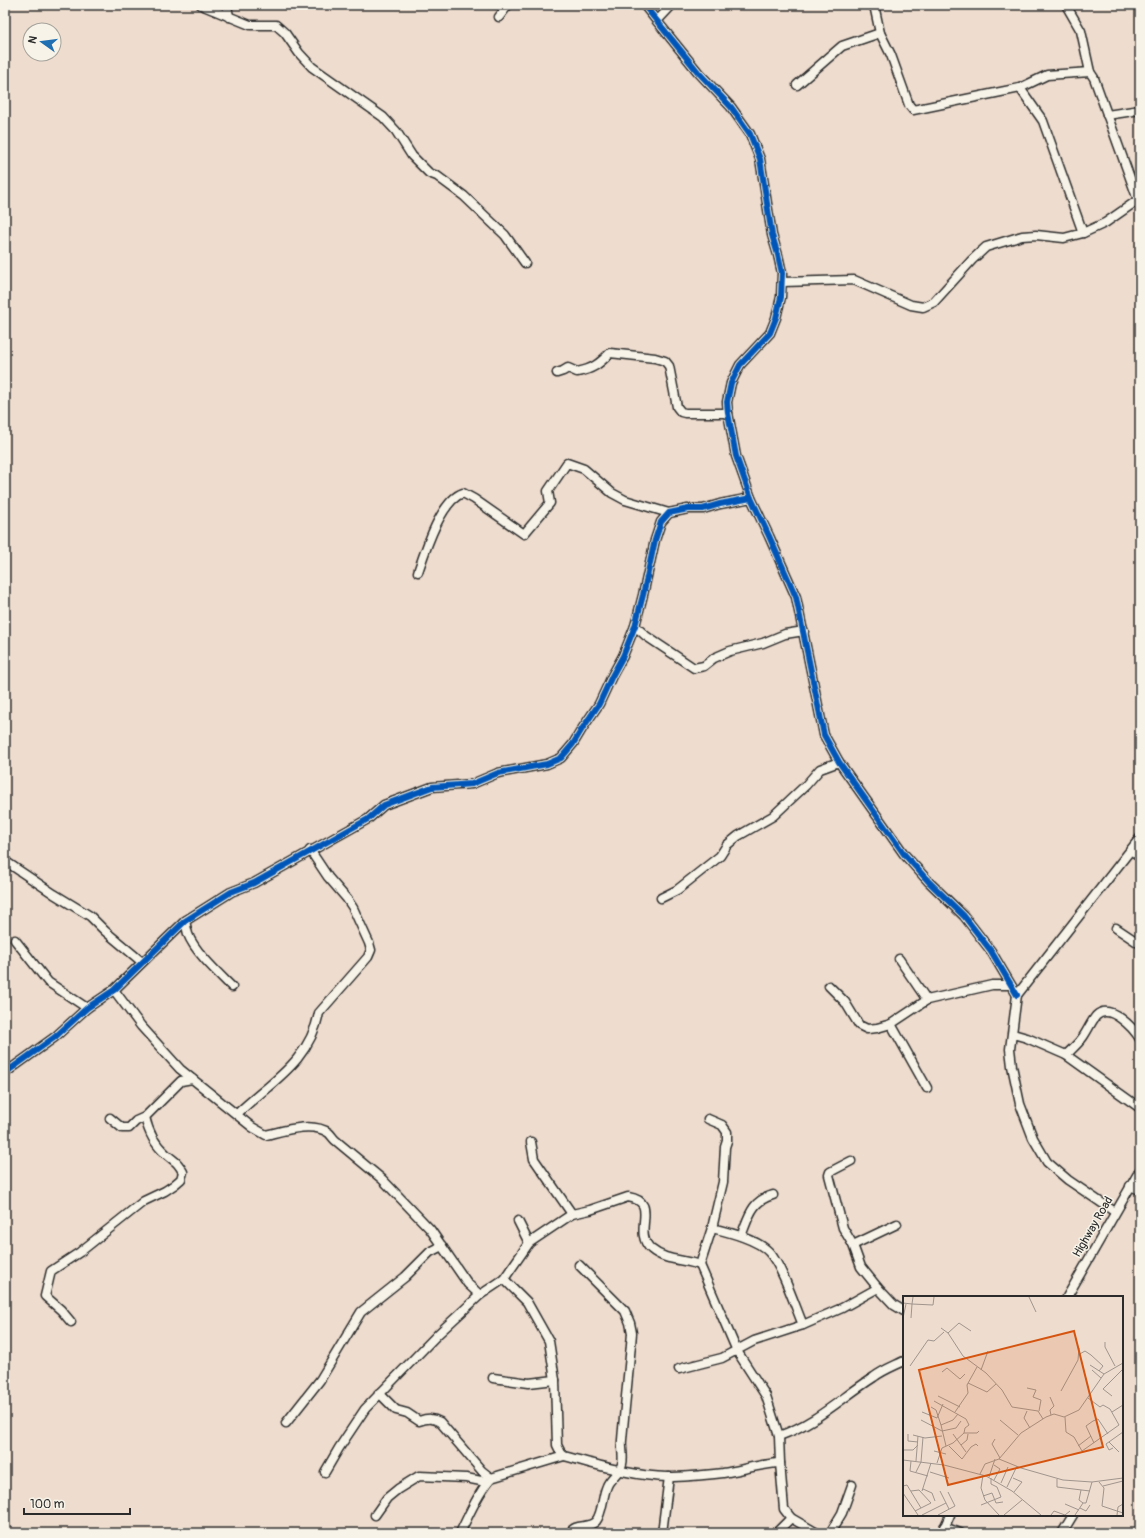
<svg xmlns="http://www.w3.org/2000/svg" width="1145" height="1538" font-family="Pangolin,sans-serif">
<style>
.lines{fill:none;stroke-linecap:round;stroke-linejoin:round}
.street-casing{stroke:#2b2b2b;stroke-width:11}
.street{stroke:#f7f3e8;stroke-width:8}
.cycleway-casing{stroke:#f7f3e8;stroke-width:8}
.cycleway{stroke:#0057b8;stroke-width:6}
.labels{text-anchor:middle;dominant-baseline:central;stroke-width:3;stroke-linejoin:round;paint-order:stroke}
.street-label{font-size:12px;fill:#2b2b2b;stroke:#f7f3e8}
.inset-road{fill:none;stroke:#a0958d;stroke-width:1}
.view{fill:#d5540f;fill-opacity:0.15;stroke:#d5540f;stroke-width:2}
.inset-edge{fill:none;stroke:#2b2b2b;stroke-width:2}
</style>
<rect width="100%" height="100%" fill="#eedcce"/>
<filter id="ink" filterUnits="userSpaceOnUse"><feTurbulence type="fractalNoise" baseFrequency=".025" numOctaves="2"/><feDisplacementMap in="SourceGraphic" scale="8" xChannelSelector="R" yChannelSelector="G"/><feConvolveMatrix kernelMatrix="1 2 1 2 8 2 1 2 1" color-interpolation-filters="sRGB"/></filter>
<g filter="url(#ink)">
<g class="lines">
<defs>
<g id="street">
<polyline points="201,5 250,25 276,25 285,33 299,53 312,67 383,117 396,131 412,156 429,173 437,176 464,196 505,235 525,263"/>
<polyline points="227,5 229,17"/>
<polyline points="644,5 698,72 731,107 750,134 760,159 772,235 778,255 782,273 781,297 776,318 770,333 740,365 731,383 727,402 728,413 736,456 751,498 769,536 796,597 824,735 839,762 904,854 929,882 964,916 991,951 1017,995"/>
<polyline points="874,5 880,33 891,55 909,105 913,110 1020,88 1047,75 1090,72"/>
<polyline points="499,17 508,5"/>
<polyline points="657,21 672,5"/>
<polyline points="797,85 842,46 880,33"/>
<polyline points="1020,88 1043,121 1083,233"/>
<polyline points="1107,115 1140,110"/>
<polyline points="782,282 854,280 911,305 923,307 934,302 972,260 986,247 1022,236 1036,235 1064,238 1083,233 1105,223 1138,200 1094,78 1090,72 1081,31 1066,5"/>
<path d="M557,373L563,371L568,368L577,372C593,369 599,364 610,353L655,358L665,361L669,366L677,407L681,412L685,413H728"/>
<path d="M418,572C425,551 441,500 463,493L474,499L524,534L550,503L548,491L567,463L584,469L612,493L625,500L669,513"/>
<polyline points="635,626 646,636 694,668 704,666 714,658 730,651 763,643 785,634 804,631"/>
<polyline points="1131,850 1140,857"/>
<polyline points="5,861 54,894 90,916 105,931 142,962"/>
<polyline points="661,898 677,890 720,856 727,845 738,836 773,816 806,785 820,769 839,762"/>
<path d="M185,921C186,925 187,930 188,934C194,951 219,974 232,987"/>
<polyline points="1116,928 1140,944"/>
<polyline points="15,940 48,982 87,1008"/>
<polyline points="899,959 927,1000"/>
<polyline points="829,986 845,1002 859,1025 867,1029 877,1028 891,1024 927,1000 992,985 1010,985"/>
<path d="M114,990L141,1026L180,1069L252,1127L266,1135C283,1131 312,1121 329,1133C331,1135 333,1138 335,1140L382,1179L430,1229L468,1284L480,1295"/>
<polyline points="891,1024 927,1088"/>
<polyline points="1013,1034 1027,1038 1066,1055 1140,1108"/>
<path d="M1066,1055C1072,1049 1078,1044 1083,1037C1088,1030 1091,1022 1096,1016C1110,1002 1134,1029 1140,1039"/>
<polyline points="5,1073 55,1037 87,1008 114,990 185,921 231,892 254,883 368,819 384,805 432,787 472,784 498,773 547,764 561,758 573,744 582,729 599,704 612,676 623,656 635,626 643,595 655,540 661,522 669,513 688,509 703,509 720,504 751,498"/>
<path d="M237,1114C270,1082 309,1063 319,1013L368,957L371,950L369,943L353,908L347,899L328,877L310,850"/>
<polyline points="110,1118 122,1128 129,1128 136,1121 145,1117 181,1081 192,1079"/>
<polyline points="708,1119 722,1125 727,1132 727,1141 725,1147 723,1182 712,1228 700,1265 737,1351 766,1396 779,1436 780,1463 784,1509 791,1518 817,1533"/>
<polyline points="531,1142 534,1159 572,1214"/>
<polyline points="851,1161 830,1172 829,1175 843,1228 853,1245 861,1267 878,1288 894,1305 904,1311"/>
<polyline points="1130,1186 1140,1190"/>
<polyline points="1115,1212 1068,1180 1047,1162 1033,1138 1020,1104 1012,1066 1010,1049 1017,995 1140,838"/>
<polyline points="518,1221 529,1243"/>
<path d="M712,1228C728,1232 757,1239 769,1252C782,1266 795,1306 803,1325"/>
<path d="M741,1236C749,1217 751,1201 773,1195"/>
<polyline points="853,1245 897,1224"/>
<path d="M504,1279L527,1302L549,1341L555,1380L557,1445L561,1453L564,1456C598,1465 632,1476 668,1477C686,1477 705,1475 723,1473C742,1470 760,1464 780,1463"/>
<polyline points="1067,1297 1140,1170"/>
<path d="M71,1322L61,1310L45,1296L51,1271L80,1252L144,1201L165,1191L174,1185L181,1179L183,1172C177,1161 175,1162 166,1154C155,1145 148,1130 145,1117"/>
<polyline points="679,1369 722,1358 754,1341 803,1325 842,1308 878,1288"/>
<polyline points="493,1378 529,1383 555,1380"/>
<path d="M379,1393L396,1410L407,1413L419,1421C428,1418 433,1418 440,1422L482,1471L491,1478C478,1494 469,1514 460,1533"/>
<polyline points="286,1423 320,1380 361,1312 405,1277 430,1252 442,1246"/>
<path d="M779,1436C818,1422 841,1398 874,1377C883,1370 894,1366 904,1361"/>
<path d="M325,1472L339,1448L365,1409L438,1334L480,1295L504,1279L529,1243L572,1214L590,1210L628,1197C661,1202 631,1231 651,1249C665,1261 683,1259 700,1265"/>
<polyline points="375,1515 387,1498 398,1489 419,1476 466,1478 481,1481 564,1456"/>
<polyline points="944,1527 960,1533"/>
<path d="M570,1533C576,1522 588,1530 596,1521C603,1512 602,1497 607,1486C610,1478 620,1473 622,1464C624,1457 621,1448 622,1440C625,1404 629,1369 632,1333L630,1323L625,1311L579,1265"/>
<polyline points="662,1533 669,1477"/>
<polyline points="776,1533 791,1518"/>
<polyline points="830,1533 842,1513 852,1485"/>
<polyline points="942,1533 950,1515"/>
<polyline points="1062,1533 1073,1515"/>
</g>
</defs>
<use href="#street" class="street-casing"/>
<use href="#street" class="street"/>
<defs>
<g id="cycleway">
<polyline points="644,5 698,72 731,107 750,134 760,159 772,235 778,255 782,273 781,297 776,318 770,333 740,365 731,383 727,402 728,413 736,456 751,498 769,536 796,597 824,735 839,762 904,854 929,882 964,916 991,951 1017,995"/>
<polyline points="5,1073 55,1037 87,1008 114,990 185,921 231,892 254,883 368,819 384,805 432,787 472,784 498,773 547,764 561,758 573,744 582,729 599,704 612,676 623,656 635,626 643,595 655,540 661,522 669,513 688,509 703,509 720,504 751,498"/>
</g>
</defs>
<use href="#cycleway" class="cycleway-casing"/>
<use href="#cycleway" class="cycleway"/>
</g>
</g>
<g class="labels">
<g class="street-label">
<text transform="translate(1093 1227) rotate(-60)">Highway Road</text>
</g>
</g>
<g transform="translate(903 1296)">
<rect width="220" height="220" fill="#eedcce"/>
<path class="inset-road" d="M126,1L133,16M0,7L9,8L10,1M0,22L3,8M8,22L9,8L30,9L31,1M38,32L45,37L56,27L68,35M45,37L60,60L83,77L99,94L109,111L135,115L140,123M202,46V51L212,70M175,59L182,55L188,59L200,70L196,75M187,69L201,78M7,70L25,44L31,45L41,36M78,74L85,55M189,74L198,82M39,76L44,72L57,83L62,78M65,87L84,96L93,88M124,92L133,94L130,101L138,104L136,115M158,95L175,64L176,52M35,100L57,111M209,100L200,93L219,74M147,101L151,110L147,114L148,119M31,105L63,123L66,129L62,132L61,137M28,111L33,114L38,129L43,150M124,115L121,122L127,132M19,116L34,122L40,108M52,116L65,97L64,89L74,71M209,116L220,109M162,121L163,136L171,141L179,155L216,129L207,113L200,109L197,111L185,102M18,124L39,135L53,132L58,125M97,124L115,139M38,129L50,124L55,118M5,138V145L15,146M50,138L63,156M10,139L22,142L39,140M92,143L89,148L97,162M206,146L216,156M191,147L183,130L190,125L195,123L205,138M58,149L64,144L65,138M46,150L59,163L68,151L73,148L75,150M175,150L188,140M210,152L206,154L203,148L220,136M0,154H10L15,149M31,155L43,158M96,163L118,137L143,121L151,118L161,121L176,114L201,78L220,67M0,164L41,169L83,180L109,195L138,219M8,165L7,175L25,180M13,165L15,140M34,167L39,152L50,147L61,137H74L76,135M13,176L18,166L20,141M27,176L46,182M77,178L82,168L96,163L118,172L160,184L189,186L220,182M80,179L78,192L82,204L96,219M86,181L92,163M110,182L119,186L111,196M154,183V191L187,195M91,184L97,173L91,169M196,186L201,192L199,210L220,217M98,187L105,171M0,190L4,189L18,212M200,190L220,185M104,191L114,170M20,193L29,197L32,205M178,194L176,204L180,207M8,195L16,194L28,207L12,215M19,195L28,167M37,195L46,213M0,197L15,219M80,200L89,197L93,207L100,206M162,208L176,214M78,209L98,201L94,191L88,188V182M177,212L183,215L187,209M19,219L43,207M35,219L52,210L45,196M101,219L119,204M148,219L151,215L162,219L167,215M172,219L180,207H183L189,186M214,219L215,211L220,208"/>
<path class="view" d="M171,35L200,151L45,189L16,74Z"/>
<rect width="220" height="220" class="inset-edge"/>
</g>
<rect width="1145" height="1538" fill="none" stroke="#f7f3e8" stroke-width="20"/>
<rect x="10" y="10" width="1125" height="1518" fill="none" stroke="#2b2b2b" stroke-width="1.5" filter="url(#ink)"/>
<g transform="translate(42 42) rotate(284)"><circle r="19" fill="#f7f3e8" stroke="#a5a39c"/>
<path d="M0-3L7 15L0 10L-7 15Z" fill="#1f6fb2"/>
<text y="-6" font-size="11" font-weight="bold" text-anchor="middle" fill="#2b2b2b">N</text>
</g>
<path d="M24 1508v6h106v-6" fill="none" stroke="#2b2b2b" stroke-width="2"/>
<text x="30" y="1508" font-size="12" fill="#2b2b2b" stroke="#f7f3e8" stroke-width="3" paint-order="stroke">100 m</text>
</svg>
